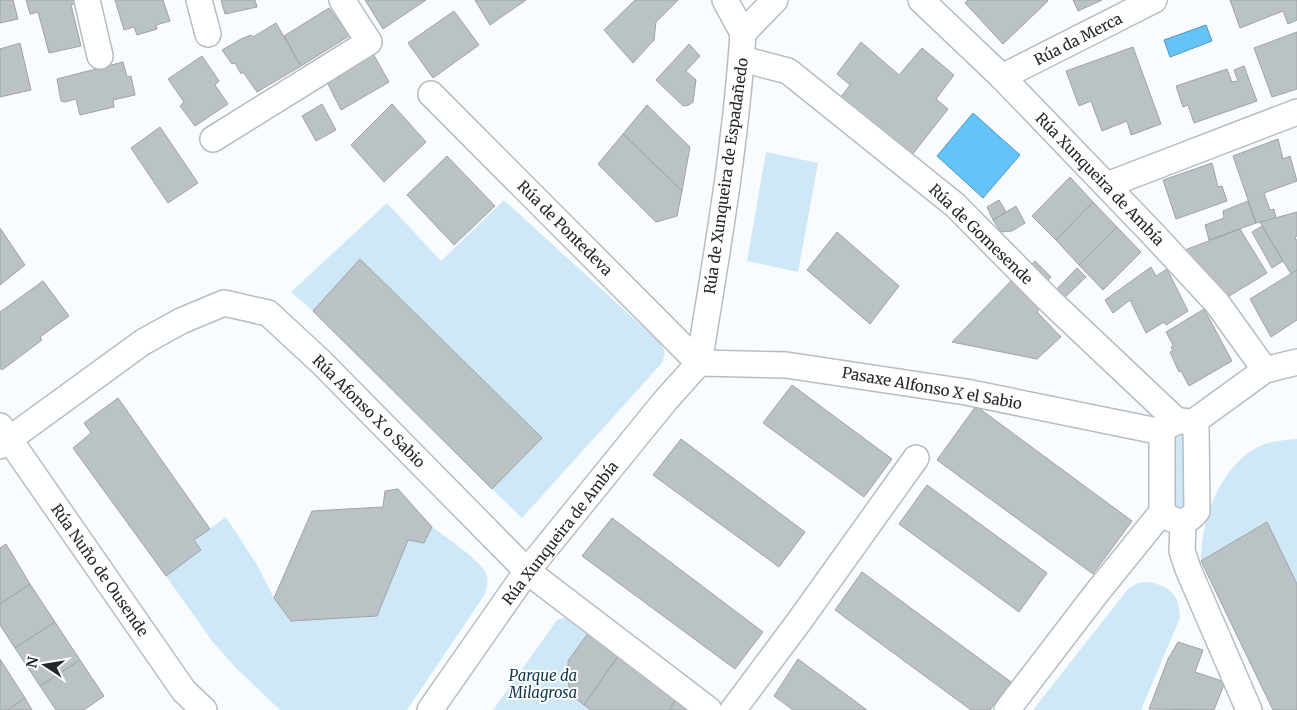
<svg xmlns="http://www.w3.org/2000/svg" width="1297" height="710" font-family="Merriweather,serif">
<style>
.green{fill:#cfe8f7}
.water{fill:#64c4f9;stroke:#5195ba}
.building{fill:#bbc2c6;stroke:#9da3a7}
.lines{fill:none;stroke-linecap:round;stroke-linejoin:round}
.street-casing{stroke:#b6bdc1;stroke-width:28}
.street{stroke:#fff;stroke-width:25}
.labels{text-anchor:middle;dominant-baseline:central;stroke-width:4;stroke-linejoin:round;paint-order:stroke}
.street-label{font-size:15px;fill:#242728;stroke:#fff}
.park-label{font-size:15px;font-style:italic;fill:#0c374c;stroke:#fff}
</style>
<rect width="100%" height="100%" fill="#f8fcff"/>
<g class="green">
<polygon points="766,152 818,163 798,272 747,261"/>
<path d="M504,200L657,340C665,349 667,353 661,364L522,518L492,489L542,438L361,260L313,311L291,292L387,203L441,261Z"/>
<polygon points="1172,433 1185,433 1185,507 1181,510 1173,508"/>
<path d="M1297,439V584L1267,522L1201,561C1201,520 1219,469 1256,448C1269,441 1283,440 1297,439Z"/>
<path d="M226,517L257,565L274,598L291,621L377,616L408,540L424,543L432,527C445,537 481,560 486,574C489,581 487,587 485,594L407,710H280L236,668L212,641L166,576L201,550L194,540Z"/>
<path d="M1149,582C1171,587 1179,595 1180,618L1141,710H1033L1128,589L1138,583Z"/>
<polygon points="563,618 571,618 589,632 568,661 570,693 591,710 493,710 557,620"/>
</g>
<g class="water">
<polygon points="1206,25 1212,41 1170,57 1164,40"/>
<polygon points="973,113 1020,155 983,198 937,156"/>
</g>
<g class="building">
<polygon points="0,0 13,0 18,19 0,23"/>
<polygon points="26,0 75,0 76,3 71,5 81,46 49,53 38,12 30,14"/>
<polygon points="115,0 163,0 170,21 156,25 157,29 137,35 134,27 124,30"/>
<polygon points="221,0 255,0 257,7 225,14"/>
<polygon points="365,0 426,0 383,29"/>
<polygon points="475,0 526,0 490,25"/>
<polygon points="635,0 678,0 656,22 654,40 633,63 604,30"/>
<polygon points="968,0 1047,0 1048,1 1003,44 965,3"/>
<polygon points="1073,0 1102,0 1078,11"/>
<polygon points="1230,0 1297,0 1297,20 1288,24 1283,11 1240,28"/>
<polygon points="329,8 341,24 345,21 354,33 301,66 284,36"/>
<polygon points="454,11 479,45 433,78 408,43"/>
<polygon points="276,23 301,66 257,92 243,72 241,74 235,63 232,64 222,50 241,39 251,35 253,37"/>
<polygon points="1297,32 1297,89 1272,97 1254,48"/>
<polygon points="861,42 899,75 922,48 954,75 936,99 948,109 908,160 837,102 850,85 837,74"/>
<polygon points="20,43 31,90 0,97 0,49"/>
<polygon points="689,44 700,56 686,71 696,80 693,102 689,105 683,106 656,80"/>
<polygon points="1133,47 1161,124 1131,135 1127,121 1102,131 1091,101 1079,106 1066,71"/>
<polygon points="371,50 389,82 341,110 325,78"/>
<polygon points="202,56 219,81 215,85 228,104 195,126 180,106 184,102 168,79"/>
<polygon points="123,62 127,77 131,76 135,95 113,100 114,107 80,115 76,99 65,102 61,101 57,79"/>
<polygon points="1244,66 1257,101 1194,123 1188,105 1183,107 1176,86 1227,69 1232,82 1238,81 1234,70"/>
<polygon points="322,104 336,130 316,141 302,116"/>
<polygon points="392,104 426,142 384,182 351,145"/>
<polygon points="647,105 690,147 682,191 623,134"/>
<polygon points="160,127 198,183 168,203 131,148"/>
<polygon points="623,134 682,191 677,216 656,222 598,164"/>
<polygon points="1278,139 1283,159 1290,156 1297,181 1264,193 1270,210 1274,209 1276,218 1256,223 1233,156"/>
<polygon points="447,156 495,206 454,245 407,195"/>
<polygon points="1212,163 1218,187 1222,186 1227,201 1176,219 1163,180"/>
<polygon points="1070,177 1093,202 1056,240 1032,216"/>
<polygon points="999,200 1006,212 993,220 987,207"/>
<polygon points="1248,201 1256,223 1209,240 1205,225 1224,218 1223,211"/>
<polygon points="1093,202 1117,227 1079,265 1056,240"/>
<polygon points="1016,206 1025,223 1012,231 1001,232 993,220"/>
<polygon points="1297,212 1297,236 1295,237 1297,241 1297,270 1291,274 1260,222"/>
<polygon points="1262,226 1283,261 1272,268 1252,232"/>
<polygon points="1117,227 1141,252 1103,290 1079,265"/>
<polygon points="0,228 25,265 0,285"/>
<polygon points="1240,229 1267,273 1221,301 1198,262 1193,265 1185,250"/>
<polygon points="837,232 899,286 870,324 807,270"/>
<polygon points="360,259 542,438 492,489 313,311"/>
<polygon points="1035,261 1051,277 1041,286 1026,271"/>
<polygon points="1151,267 1156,276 1167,269 1188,311 1166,325 1164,322 1146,333 1130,300 1113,313 1105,300"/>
<polygon points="1077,268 1086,277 1058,304 1049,297"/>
<polygon points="1297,270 1297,320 1271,337 1250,299"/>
<polygon points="43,281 69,316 40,337 42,340 2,370 0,368 0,312"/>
<polygon points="1011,281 1039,309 1037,312 1061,337 1037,359 952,342"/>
<polygon points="1204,309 1232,361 1189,386 1181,371 1179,372 1170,352 1173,351 1171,347 1173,345 1166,332"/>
<polygon points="792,385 892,459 864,497 763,423"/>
<polygon points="118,398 210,529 194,540 201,550 166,576 73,448 91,433 84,423"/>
<polygon points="976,406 1132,521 1093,574 937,460"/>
<polygon points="681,439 805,532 779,567 653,475"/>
<polygon points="927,485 1047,573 1019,612 899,524"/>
<polygon points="398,489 432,527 424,543 408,540 377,616 291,621 274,598 312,511 383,507 385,491"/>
<polygon points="612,518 763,632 735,669 582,556"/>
<polygon points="1267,522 1297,584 1297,710 1273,710 1201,561"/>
<polygon points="6,544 30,584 0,604 0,548"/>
<polygon points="862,572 1011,682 990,710 971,710 835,610"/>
<polygon points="30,584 55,622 15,648 0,625 0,604"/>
<polygon points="55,622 80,660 40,686 15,648"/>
<polygon points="589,632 619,655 584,705 569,693 568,661"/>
<polygon points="1178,642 1203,650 1195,672 1225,682 1214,710 1149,709 1168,659"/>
<polygon points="619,655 677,698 669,710 591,710 584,705"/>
<polygon points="0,659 25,698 8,710 0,710"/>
<polygon points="798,659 867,710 793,710 774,696"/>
<polygon points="80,660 104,696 84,710 56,710 40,686"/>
<polygon points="25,698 32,710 8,710"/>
<polygon points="677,698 693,710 669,710"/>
</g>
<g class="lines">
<defs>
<g id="street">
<polyline points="87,0 100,56"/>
<polyline points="199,0 208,34"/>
<polyline points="725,0 743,33"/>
<polyline points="921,0 1002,77 1151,232 1217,303 1265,370"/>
<polyline points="742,59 788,71 955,205 1051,302 1177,421"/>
<polyline points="1002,77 1154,0"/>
<polyline points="431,94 699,363"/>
<polyline points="213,139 369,42 342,0"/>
<polyline points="1107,185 1297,112"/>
<path d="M699,363L786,365L966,392L1162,432V512C1175,524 1186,525 1197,511L1196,428C1186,416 1171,421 1162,432"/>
<path d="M699,363C717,253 736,143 743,33L775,0"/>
<polyline points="1192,423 1265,370 1297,362"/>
<polyline points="0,426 184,691 204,710"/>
<polyline points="0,446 143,342 181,321 224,303 268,313 321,362 527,571 709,710"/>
<polyline points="1183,522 1182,551 1188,569 1249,710"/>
<polyline points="430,710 527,571 665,401 699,363"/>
<polyline points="733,710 798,623 916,458"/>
<polyline points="1007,710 1095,595 1162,512"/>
</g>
</defs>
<use href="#street" class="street-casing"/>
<use href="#street" class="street"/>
</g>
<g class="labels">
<g class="street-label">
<text transform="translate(1078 39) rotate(-27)">Rúa da Merca</text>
<text transform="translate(726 176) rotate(-82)">Rúa de Xunqueira de Espadañedo</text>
<text transform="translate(1100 179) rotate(46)">Rúa Xunqueira de Ambía</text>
<text transform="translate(565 228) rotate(45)">Rúa de Pontedeva</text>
<text transform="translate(981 234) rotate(44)">Rúa de Gomesende</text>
<text transform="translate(932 388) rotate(10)">Pasaxe Alfonso X el Sabio</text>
<text transform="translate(369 411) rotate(45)">Rúa Afonso X o Sabio</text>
<text transform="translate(560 533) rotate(-52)">Rúa Xunqueira de Ambía</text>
<text transform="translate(100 570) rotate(55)">Rúa Nuño de Ousende</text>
</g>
<g class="park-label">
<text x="543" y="675">Parque da<tspan x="543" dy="17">Milagrosa</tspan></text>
</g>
</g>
<g transform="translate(45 665) rotate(282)" stroke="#ffffff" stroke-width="4" paint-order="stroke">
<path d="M0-4L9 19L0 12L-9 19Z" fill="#242728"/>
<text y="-8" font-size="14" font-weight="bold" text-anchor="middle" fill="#242728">N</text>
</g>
</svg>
